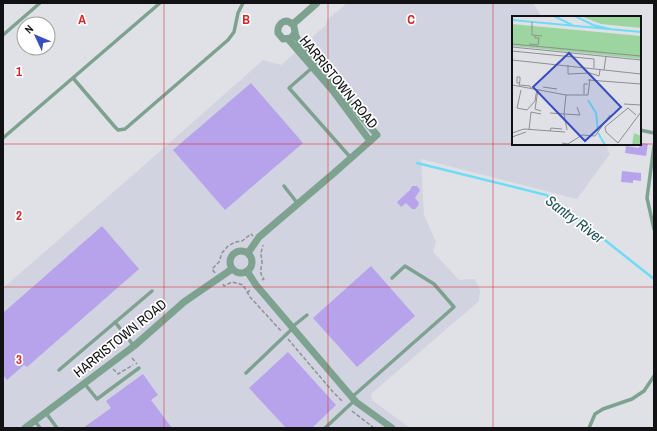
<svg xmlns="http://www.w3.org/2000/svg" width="657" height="431" font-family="'Archivo Narrow',sans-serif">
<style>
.built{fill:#d2d3e1}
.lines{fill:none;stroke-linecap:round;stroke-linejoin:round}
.stream{stroke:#6fdcf5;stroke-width:2.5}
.building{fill:#b7a3ec}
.path{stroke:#909095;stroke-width:1.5;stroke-dasharray:4 2;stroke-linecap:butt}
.service{stroke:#7ea290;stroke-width:3.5}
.minor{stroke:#7ea290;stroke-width:7}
.grid{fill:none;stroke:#d62828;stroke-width:1;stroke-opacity:0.55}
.labels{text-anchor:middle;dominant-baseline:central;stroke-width:3.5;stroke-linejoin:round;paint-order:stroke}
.street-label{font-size:14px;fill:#121214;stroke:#fff}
.water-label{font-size:15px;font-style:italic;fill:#21515b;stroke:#fff}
.inset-river{fill:none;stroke:#6fdcf5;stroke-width:2}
.inset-road{fill:none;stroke:#8e8e93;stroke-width:1}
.view{fill:#384ec0;fill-opacity:0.15;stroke:#384ec0;stroke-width:2}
.inset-edge{fill:none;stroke:#121214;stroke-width:2}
.grid-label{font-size:13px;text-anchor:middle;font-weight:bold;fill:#d62828;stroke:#fff;stroke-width:3.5;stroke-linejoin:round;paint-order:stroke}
</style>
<rect width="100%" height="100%" fill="#e0e0e7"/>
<polygon class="built" points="347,3 533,3 542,17 513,17 513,144 605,144 610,154 577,199 421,159 424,215 436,242 433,252 459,280 475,279 480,291 479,301 371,394 372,400 410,428 3,428 3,288 141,168 263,60 281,65 326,25 327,20"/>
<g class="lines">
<polyline class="stream" points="417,163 546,195 558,203 654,279"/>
</g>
<g class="building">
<polygon points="251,83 303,143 225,210 173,150"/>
<polygon points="640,143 648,144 646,156 625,153 626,146 639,148"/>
<polygon points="622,171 641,173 641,181 633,180 633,183 621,182"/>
<polygon points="412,186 417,186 420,190 415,198 419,203 418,206 415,209 412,209 406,203 401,207 397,202 410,190"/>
<polygon points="102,226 139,269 27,367 24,365 7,380 3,375 3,313"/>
<polygon points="371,266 415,316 357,367 313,318"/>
<polygon points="288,352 336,405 312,428 286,428 249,388"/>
<polygon points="143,374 158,395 151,400 172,428 83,428 111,408 106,401"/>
</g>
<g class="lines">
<g class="path">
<polyline points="215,273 212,269 219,262 222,253 228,246 235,242 242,241 251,234 253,236"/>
<path d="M262,280L264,279C259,273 261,270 262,263C262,255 259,255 263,247V245"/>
<polyline points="223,284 224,286 232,282 243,285 250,297 282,332"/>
<polyline points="247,293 251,289"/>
<polyline points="288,339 333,392 343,402"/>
<polyline points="132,358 137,364"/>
<polyline points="113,369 118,374 133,365"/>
<polyline points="352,411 374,428"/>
</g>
<g class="service">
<polyline points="3,35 40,3"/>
<polyline points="313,67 289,88 351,158"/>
<polyline points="73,78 115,127 118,130 125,129 228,40 234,32 238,13 243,3"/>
<polyline points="640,130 654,133"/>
<polyline points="3,138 160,3"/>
<polyline points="654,146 647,198 654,229"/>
<polyline points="284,186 298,204"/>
<polyline points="115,322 134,346"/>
<polyline points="292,327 307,315"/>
<polyline points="59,370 152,291"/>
<polyline points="246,373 293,328"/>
<polyline points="84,383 97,399 139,368"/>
<polyline points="352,397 454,307 434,284 405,266 392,278"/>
<polyline points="46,413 57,428"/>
<polyline points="35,421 40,428"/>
<polyline points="325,428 355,400"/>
<polyline points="589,428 595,414 603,409 632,399 644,391 654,376"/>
</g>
<g class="minor">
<polyline points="293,24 317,3"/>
<polyline points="288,39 333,91 370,141"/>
<circle cx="241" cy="262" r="11"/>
<path d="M248,253L259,237L334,173L377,135L302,47C300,42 295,37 295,32C294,29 295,26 292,24C284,17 277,25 278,33L283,39L291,38L295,33"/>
<polyline points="247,271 256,285 356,402 392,428"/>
<polyline points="25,428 134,346 184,302 232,269"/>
</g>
</g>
<path class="grid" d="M164,3V428M328,3V428M493,3V428M3,144H513M640,144H654M3,287H654"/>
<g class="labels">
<g class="street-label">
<text transform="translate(339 82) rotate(51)">HARRISTOWN ROAD</text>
<text transform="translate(120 338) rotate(-39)">HARRISTOWN ROAD</text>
</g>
<g class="water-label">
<text transform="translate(575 219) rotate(37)">Santry River</text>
</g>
</g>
<g transform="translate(512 16)">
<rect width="129" height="129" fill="#e0e0e7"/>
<path d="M68,0H129V12L89,8ZM0,8L129,20V43L0,30ZM122,117L129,120V129H120Z" fill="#9dd5a0"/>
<path class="inset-river" d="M42,0L62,10M63,0L81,9L98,13M0,4L129,16M76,84L84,97L86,115M86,117L93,129"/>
<path class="inset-road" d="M20,6V19L30,20M0,28L129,40M17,28L26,29L27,22H23V19M0,31L129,44M0,35L82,43V52M0,44L129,58M56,49V58L78,57L87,60L88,54M92,54L94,40M76,64L129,68M0,69L54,79H76L78,63M8,69L18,70L19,72M7,70L8,64V61H5V67H7M31,71L45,73M9,74L5,92L15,94L23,85L25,73M26,74L23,93L29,95M72,78V68H76M54,79L52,98L55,114M112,88L129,89M38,97L52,98M52,98L68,99L65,91M124,99L116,92L93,111L94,116L106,127L129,96M17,114L19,96L29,98M38,115L39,112L50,113M0,117L12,113L53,116M0,121L14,116M50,127L56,128L70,119L83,120L98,99"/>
<path class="view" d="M57,37L109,91L73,125L21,71Z"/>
<rect width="129" height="129" class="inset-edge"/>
</g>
<g class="grid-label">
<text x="82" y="24">A</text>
<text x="246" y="24">B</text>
<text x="411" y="24">C</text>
<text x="19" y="76">1</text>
<text x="19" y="220">2</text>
<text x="19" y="364">3</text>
</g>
<rect width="657" height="431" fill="none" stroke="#121214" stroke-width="8"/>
<g transform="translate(36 36) rotate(314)"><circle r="19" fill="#ffffff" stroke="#a0a0a1"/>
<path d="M0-3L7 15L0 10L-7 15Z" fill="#384ec0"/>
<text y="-6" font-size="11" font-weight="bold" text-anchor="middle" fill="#121214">N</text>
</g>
</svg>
